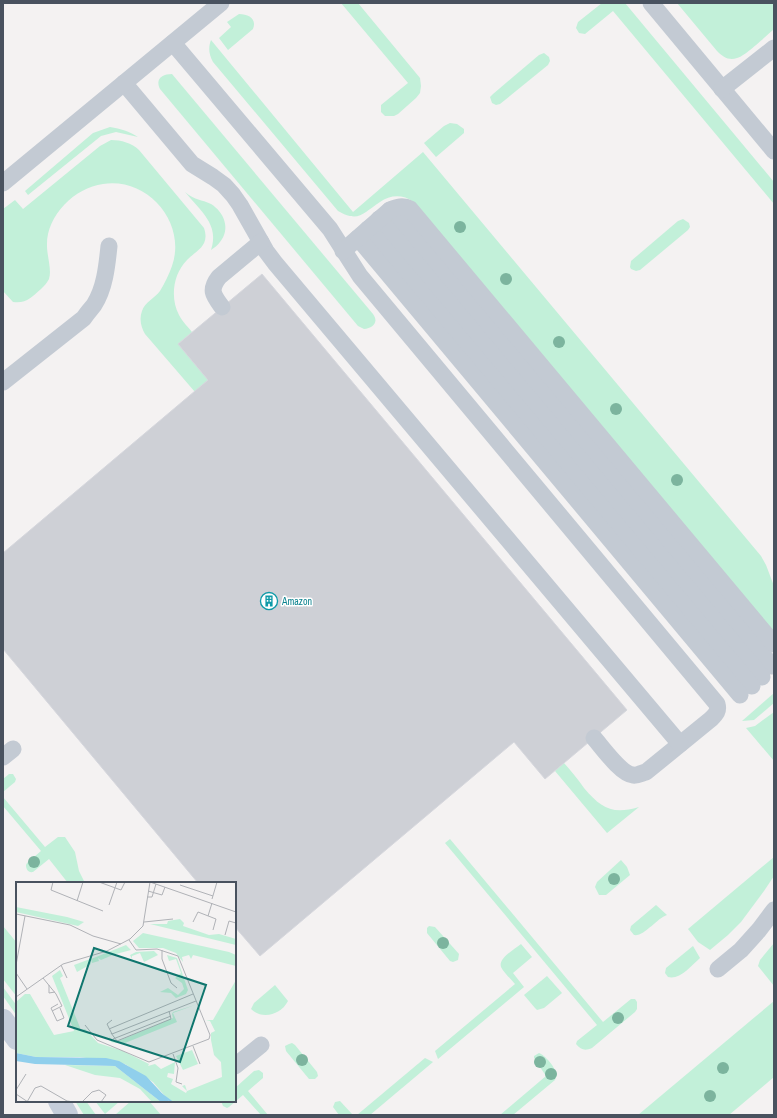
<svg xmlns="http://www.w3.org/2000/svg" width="777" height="1118" viewBox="0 0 777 1118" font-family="'Archivo Narrow',sans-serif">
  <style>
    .green { fill: #c2f0d9 }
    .building { fill: #ced0d6; stroke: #d6d7dd }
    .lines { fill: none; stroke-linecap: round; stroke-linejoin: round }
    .lane { stroke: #c3cad3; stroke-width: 17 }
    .secondary { stroke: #c5cdda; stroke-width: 22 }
    .tree { fill: #7cb49e }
    .labels { text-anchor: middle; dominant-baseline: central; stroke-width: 3; stroke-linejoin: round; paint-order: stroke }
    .culture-label { font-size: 10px; fill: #0d838f; stroke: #fff; text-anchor: start }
    .inset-river { fill: none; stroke: #90cfec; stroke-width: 2 }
    .inset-road { fill: none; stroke: #b0b2b7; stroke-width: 1 }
    .view { fill: #0f766e; fill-opacity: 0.15; stroke: #0f766e; stroke-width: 2 }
    .inset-edge { fill: none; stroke: #49525f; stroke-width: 2 }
  </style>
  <rect width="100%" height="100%" fill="#f4f2f2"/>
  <g class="green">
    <polygon points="341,3 358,3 420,78 421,86 420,93 416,98 398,114 394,116 385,116 381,112 381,105 408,83"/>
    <polygon points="602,3 625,3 774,182 774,204 613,11 585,34 579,33 576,28 578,22"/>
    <path d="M677 3H774V29C767 35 744 57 737 58 729 61 723 57 717 51Z"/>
    <path d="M239 14C249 14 257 19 253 29L228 50 219 38 231 27 227 22Z"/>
    <path d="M211 40 353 212 423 152 761 556 766 565 774 586V634L413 202C403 194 390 195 380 202 363 213 359 223 338 211L213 62C209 55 208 48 211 40Z"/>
    <polygon points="544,53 549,57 550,61 548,65 500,104 496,105 492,103 490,97 493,94 539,55"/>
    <path d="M172 74 373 314C379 322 373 328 364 329L358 326 160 89C155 79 162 74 172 74Z"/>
    <polygon points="450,123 457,124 464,129 464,133 436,157 424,143 444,126"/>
    <path d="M110 127C121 129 129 131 138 137L116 132 101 136 28 195 25 191 93 133Z"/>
    <path d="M111 140C121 140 132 143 139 150L204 228C210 246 197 250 187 260 173 274 170 298 179 315 182 321 188 327 192 332L178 344 208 380 195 392 145 334C141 327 139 319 142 311 145 302 155 298 160 291 165 283 169 274 172 266 187 223 148 177 103 184 74 188 46 216 47 246 47 256 52 270 49 279 47 283 44 286 41 289 32 297 26 304 13 302L3 291V209L15 200 23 209 100 146Z"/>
    <path d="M185 192C196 201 201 199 211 204 224 212 231 229 220 242 218 245 214 248 211 250 220 225 200 210 185 192Z"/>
    <polygon points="683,219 689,223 690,227 688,230 640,270 636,271 631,269 630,267 631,261 678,221"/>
    <polygon points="774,693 774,703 754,720 742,721"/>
    <polygon points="774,712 774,761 746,728 755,726"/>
    <path d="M564 763C571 771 578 779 584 788 601 808 612 815 639 807L607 833 555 771Z"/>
    <polygon points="9,774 13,774 16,779 15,782 3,792 3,779"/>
    <path d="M3 797 45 847 58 837H65L75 852 79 871 84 881 82 883H68L49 859 33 872C28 873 26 869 26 865L27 863 41 851 3 806Z"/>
    <path d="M450 839 603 1022 631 999H635L637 1002V1009L635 1012 592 1048C585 1051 581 1050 576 1044L577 1041 597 1025 445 843Z"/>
    <polygon points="774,857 774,876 764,891 741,922 728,935 710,950 698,942 688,929"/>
    <polygon points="621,860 627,867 630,875 606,895 599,895 595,887 597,882"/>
    <path d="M656 905 667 915C657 918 644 937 634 935L630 930 631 926Z"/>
    <polygon points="3,926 17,943 17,997 3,979"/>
    <polygon points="429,926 435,927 459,954 458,960 453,962 450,961 427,933 427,928"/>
    <polygon points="774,943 774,986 758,966 760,960"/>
    <path d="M521 944 532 957 513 973 524 987 438 1059 435 1051 515 984C511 979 504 973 501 967 498 958 515 949 521 944Z"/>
    <path d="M693 946 700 958C691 966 680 980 668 977L665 973 666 968Z"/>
    <polygon points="547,976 562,993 544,1008 537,1010 535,1008 524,995"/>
    <path d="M275 985 288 1001C281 1015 262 1020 251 1009L254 1003Z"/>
    <polygon points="3,987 17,1006 17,1016 3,996"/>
    <polygon points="774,1001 774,1077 729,1115 638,1115"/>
    <polygon points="292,1043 295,1045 317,1072 318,1076 315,1079 309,1079 286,1051 285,1046 289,1044"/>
    <path d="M539 1053C545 1055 555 1067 556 1073 557 1076 556 1077 555 1080L513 1115H500L546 1076 534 1058V1056Z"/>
    <polygon points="425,1058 433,1062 370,1115 357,1115"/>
    <polygon points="259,1070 263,1073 263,1078 248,1091 268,1115 261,1115 243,1095 229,1107 227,1108 223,1106 221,1101 235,1101 235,1088 254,1071"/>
    <polygon points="75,1101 86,1101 96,1115 84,1115"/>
    <polygon points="95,1101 120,1101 105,1114"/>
    <polygon points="131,1101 149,1101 161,1115 115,1115"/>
    <polygon points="340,1101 353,1115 339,1115 333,1107 335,1102"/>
  </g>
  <polygon class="building" points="262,274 627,710 545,779 514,742 260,956 235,927 235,883 198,883 3,649 3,553 208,380 178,344"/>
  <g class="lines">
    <g class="lane">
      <polyline points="651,3 774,151"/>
      <path d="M173 43 330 229 360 276 717 704C719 711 716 714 711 719L646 772C642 773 637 776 633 775 621 774 602 747 594 738"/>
      <polyline points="124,83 192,164 213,177 224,185 233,195 240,205 266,251 275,263 680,744"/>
      <polyline points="722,89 774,48"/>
      <polyline points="3,183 221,3"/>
      <polyline points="390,210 772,666"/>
      <polyline points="379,219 762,677"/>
      <polyline points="368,229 752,686"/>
      <polyline points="358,238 740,695"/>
      <path d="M343 251 390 210C397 207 403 205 410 209L774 644"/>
      <path d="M222 307C213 295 209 290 219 277L261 242"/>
      <path d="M3 382 84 318C87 313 91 309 94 305 105 288 107 265 109 246"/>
      <polyline points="3,757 13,749"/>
      <polyline points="718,969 741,950 759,930 774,910"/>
      <polyline points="235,1066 261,1045"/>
    </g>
    <g class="secondary">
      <polyline points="3,1020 17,1039"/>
      <polyline points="59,1101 67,1115"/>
    </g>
  </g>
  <g class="tree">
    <circle cx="460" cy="227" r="6"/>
    <circle cx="506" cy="279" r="6"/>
    <circle cx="559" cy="342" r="6"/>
    <circle cx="616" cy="409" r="6"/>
    <circle cx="677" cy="480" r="6"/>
    <circle cx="34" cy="862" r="6"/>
    <circle cx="614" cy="879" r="6"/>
    <circle cx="443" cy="943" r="6"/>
    <circle cx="618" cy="1018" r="6"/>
    <circle cx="302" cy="1060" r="6"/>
    <circle cx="540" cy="1062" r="6"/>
    <circle cx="723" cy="1068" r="6"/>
    <circle cx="551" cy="1074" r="6"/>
    <circle cx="710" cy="1096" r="6"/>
  </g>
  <defs>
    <g id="building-ring" transform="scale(0.9)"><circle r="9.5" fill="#fff" stroke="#0f9aa8" stroke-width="1.5"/><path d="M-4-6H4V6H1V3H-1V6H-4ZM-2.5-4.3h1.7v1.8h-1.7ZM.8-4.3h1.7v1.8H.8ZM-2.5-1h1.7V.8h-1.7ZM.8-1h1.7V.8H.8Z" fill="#0f9aa8"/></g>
  </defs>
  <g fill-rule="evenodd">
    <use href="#building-ring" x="269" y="601"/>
  </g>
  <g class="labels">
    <g class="culture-label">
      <text x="282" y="601">Amazon</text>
    </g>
  </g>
  <g transform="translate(16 882)">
    <rect width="220" height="220" fill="#f4f2f2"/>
    <path d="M0 25 51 35 68 40 62 44 0 30ZM164 37 168 41 167 44 193 53 203 52 220 57V63L134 42H151L152 39ZM127 51 213 70 220 73V84L177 73 175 77 173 73 166 75 167 80 160 71 147 66H123L117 59ZM110 63 115 68 100 72V74L99 72 85 78 82 76 83 79 76 81 75 77ZM138 69 142 73 128 80 124 71 116 74V77L114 73 120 70ZM151 73 161 76 172 108 170 112 160 116 155 111 144 110 152 106 162 113 168 107 166 101 159 96 165 91 160 77 153 79ZM74 77 75 82 61 90 58 83ZM44 88 47 94 44 96 65 148 69 147 82 161 107 169 133 182 132 184 139 182 145 187 159 180 158 192 152 191 151 195 157 197 155 202 170 211 171 209 166 204 169 203 171 209 206 195 205 180 198 173 195 158V151L199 149 194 139 190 138H197L220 98V220H154L137 200 109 182 64 175H20L0 171V120L9 112H14L38 153 58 149 36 94ZM179 123 157 131 161 140 109 161H100L95 160 93 154 96 159 100 160 157 136 156 132 157 130ZM176 168 182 182 167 188 160 174ZM49 183 99 184 145 220H136L124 207 104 196 79 193Z" fill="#c2f0d9"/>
    <path d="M0 171 20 175 90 176 103 179 130 194 154 220H145L99 184 19 182 0 179Z" fill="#90cfec"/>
    <path class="inset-river" d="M141 209 156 220"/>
    <path class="inset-road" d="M37 0 35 8 87 29M83 0 105 8 109 0M134 0 220 30M164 3 197 14M132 9 146 13 149 5M131 15H136L140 2M196 17 201 0M61 19 67 0M93 23 101 0M0 32 54 43 77 54 105 62M192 34 196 21M128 40 157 37M177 40 182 30 200 37 197 48M209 53 213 39 220 41M146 68V77L155 101 161 106M0 83 9 34M45 83 51 96M0 91 11 107M27 96 40 112 46 124 36 129M33 103V111L39 110M0 115 47 82 91 69 114 57 127 44 134 0M42 122 35 126 41 139 48 136 44 126M96 138 91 142 96 152 180 119M69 143 81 158 133 180 193 157 194 153 162 74 141 67 120 68 113 58M93 147 177 112M95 151 101 159 155 137 153 129M97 157 155 134M177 164 184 182M157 172 162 186 160 200 166 202M0 208 10 192M0 212 12 220M11 220 19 206 25 204 51 219 58 220M66 220 76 210 83 208 90 213 85 220"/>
    <path class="view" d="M78 66 190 103 164 180 52 144Z"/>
    <rect width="220" height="220" class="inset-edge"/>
  </g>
  <rect width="777" height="1118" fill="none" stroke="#49525f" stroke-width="8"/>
</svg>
